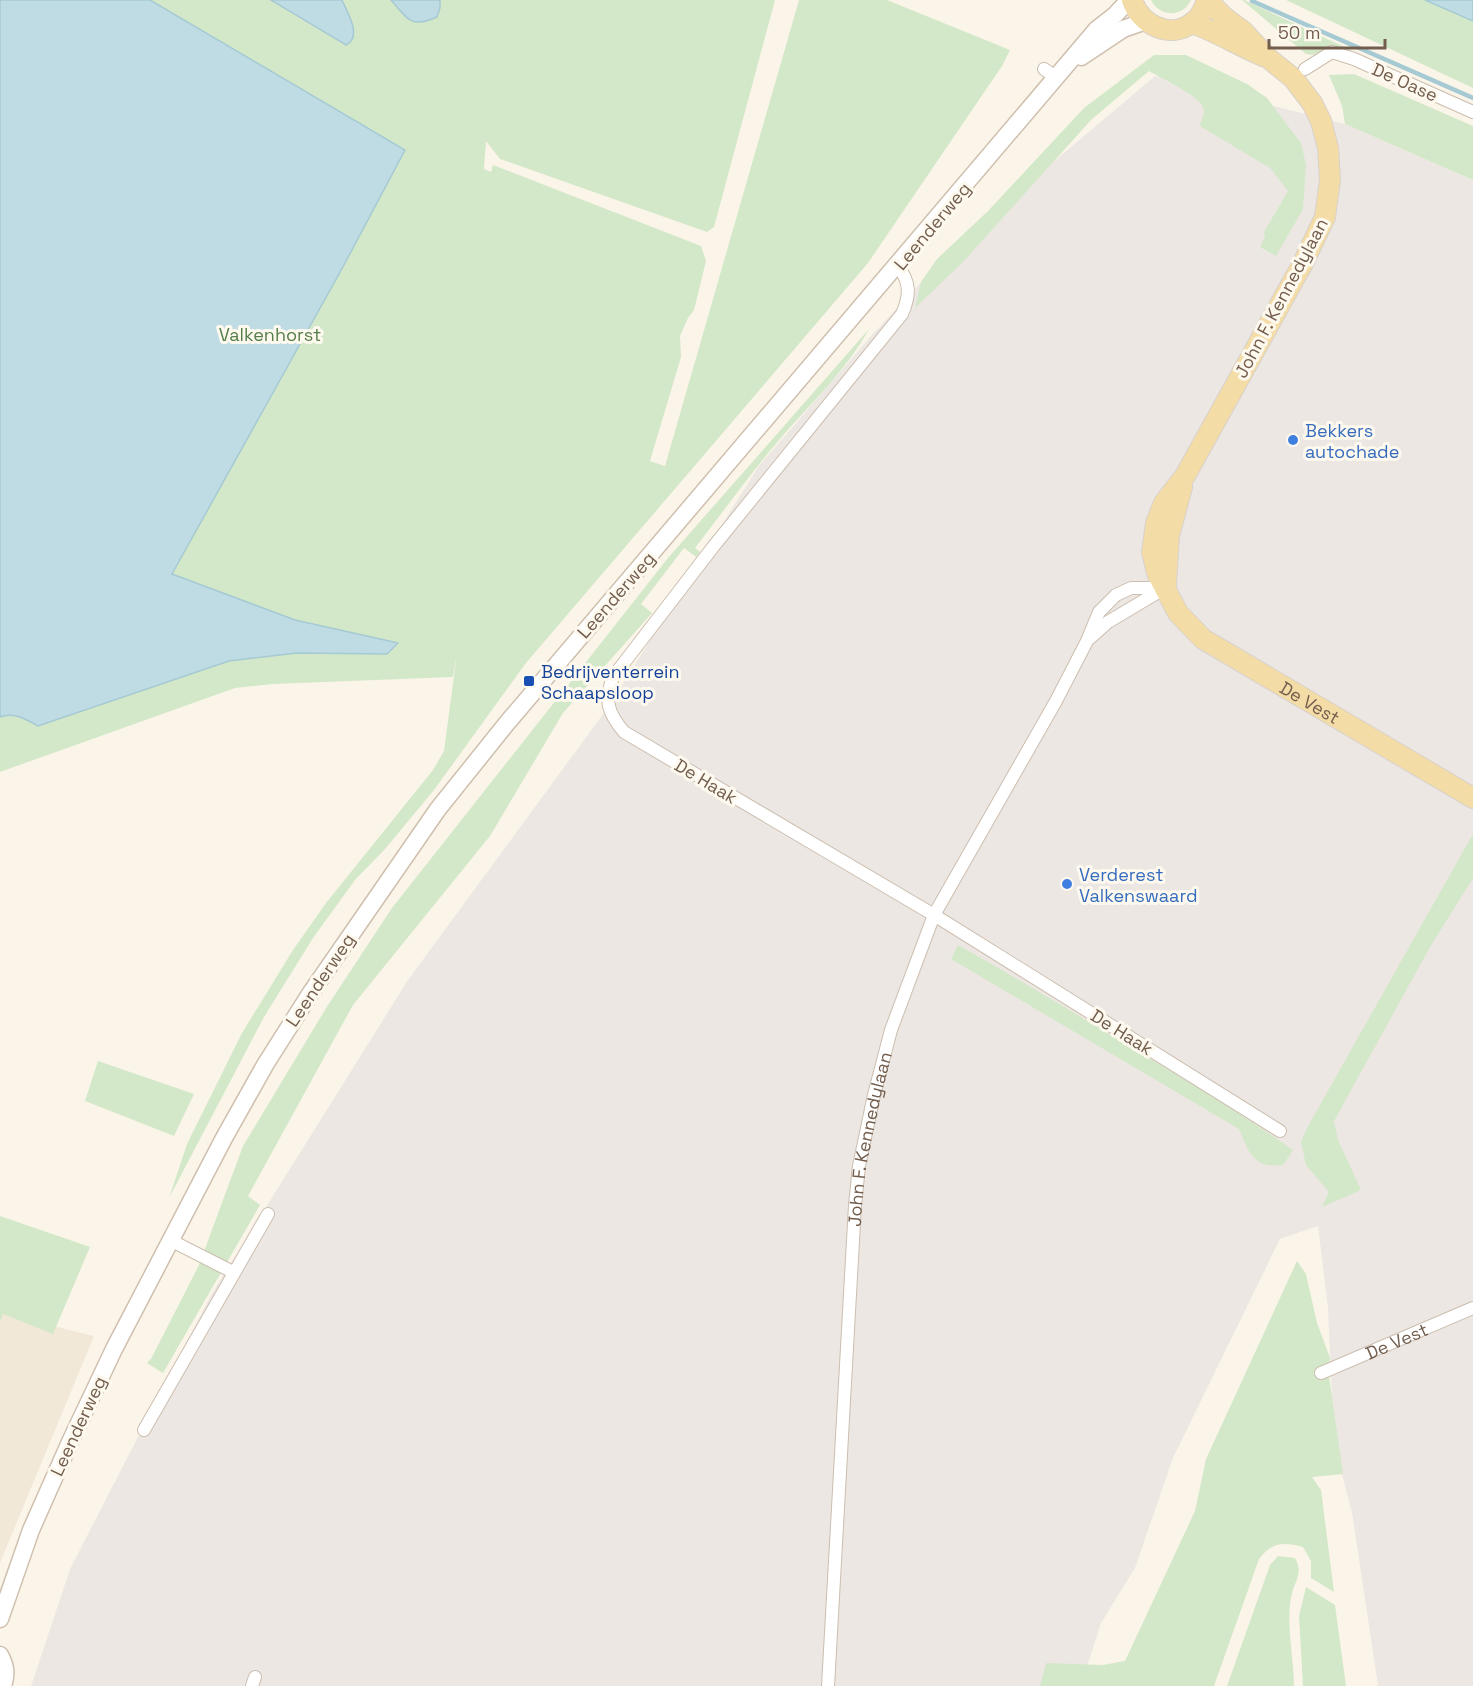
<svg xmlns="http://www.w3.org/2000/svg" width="1473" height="1686" viewBox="0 0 1473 1686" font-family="'Space Grotesk',sans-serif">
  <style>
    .residential { fill: #f2e8d8 }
    .industrial { fill: #ece7e2 }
    .green { fill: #d3e8c8 }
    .water { fill: #bfdbe3; stroke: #a6cad4; stroke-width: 1.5 }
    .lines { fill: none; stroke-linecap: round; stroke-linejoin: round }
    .stream { stroke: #a6cad4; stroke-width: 4.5 }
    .street-casing { stroke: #ccbeb0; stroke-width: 14 }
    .secondary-casing { stroke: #cfbfad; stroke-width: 19 }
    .primary-casing { stroke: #d8d2cd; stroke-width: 22 }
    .street { stroke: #fff; stroke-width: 12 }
    .secondary { stroke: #fff; stroke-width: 16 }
    .primary { stroke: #f4dca7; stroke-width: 20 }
    .shop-dot { fill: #3f7fe0; stroke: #fef9ef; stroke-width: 2 }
    .transit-dot { fill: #1a4fb4; stroke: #fef9ef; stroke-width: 2 }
    .labels { text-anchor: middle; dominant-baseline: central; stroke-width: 6; stroke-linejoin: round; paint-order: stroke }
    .street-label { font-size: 18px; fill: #735e4e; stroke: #fef9ef }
    .park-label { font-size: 18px; fill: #557d4a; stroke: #fef9ef }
    .shop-label { font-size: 18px; fill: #366cbe; stroke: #fef9ef; text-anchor: start }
    .transit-label { font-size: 18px; fill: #164399; stroke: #fef9ef; text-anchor: start }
  </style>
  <rect width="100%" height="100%" fill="#fbf5e9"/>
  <polygon class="residential" points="0,1313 94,1336 0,1563"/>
  <polygon class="industrial" points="1155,76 1345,124 1473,180 1473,1686 1378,1686 1352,1513 1334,1444 1328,1308 1318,1226 1280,1239 1173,1458 1135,1568 1101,1623 1081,1686 31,1686 70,1569 211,1295 408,980 609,706 758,467 871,336 961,240"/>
  <g class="green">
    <polygon points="0,0 775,0 714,227 707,232 500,159 486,141 484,169 491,172 493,165 701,246 706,261 694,310 688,318 680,336 681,357 650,461 665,466 799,0 887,0 1010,50 1002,66 868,263 526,663 434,790 385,849 355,880 313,938 264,1017 169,1198 187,1144 242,1033 293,950 326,903 433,770 444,751 457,653 453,677 273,684 235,688 0,772"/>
    <path d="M1151 0H1191C1183 18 1159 17 1151 0Z"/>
    <polygon points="1242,0 1244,0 1351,50 1330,50 1312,55 1306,54"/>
    <polygon points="1286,0 1425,0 1473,21 1473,88"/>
    <path d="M1154 55H1186L1247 84 1267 98 1301 143 1306 165 1303 209 1276 256 1260 247 1265 236 1264 232 1288 191 1270 168 1200 126C1201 120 1206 113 1203 107 1198 95 1161 78 1149 71L1091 120 963 262 915 308 921 282 937 259 988 211 1084 108Z"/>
    <polygon points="1354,74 1473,126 1473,180 1345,124 1342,106 1329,75"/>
    <path d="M869 329C846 371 810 404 780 439 750 474 723 512 695 548L700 552 696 557 684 548 641 604 652 613 563 713 490 836 353 1005 248 1196 260 1205 163 1373 147 1363 151 1359 199 1265 243 1146 328 1005 392 908 668 558Z"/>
    <polygon points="1473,834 1473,878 1430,947 1334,1121 1338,1140 1361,1190 1322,1207 1329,1192 1306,1165 1301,1142 1307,1128"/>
    <path d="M958 945C1012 975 1066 1008 1119 1040 1178 1075 1237 1111 1293 1150L1283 1165C1254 1169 1249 1153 1239 1129L951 959Z"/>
    <polygon points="98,1061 194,1094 174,1136 85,1101"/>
    <polygon points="0,1216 90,1247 53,1334 3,1314 0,1322"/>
    <path d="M1297 1261 1306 1274 1317 1323 1330 1358 1329 1376 1343 1474 1312 1477 1321 1490 1334 1592 1311 1578V1561L1303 1547C1283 1542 1272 1542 1259 1559L1214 1686H1040L1046 1663 1103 1665 1125 1661 1195 1511 1206 1459Z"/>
    <path d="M1278 1556 1295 1558C1303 1572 1296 1579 1292 1593 1285 1622 1294 1656 1294 1686H1227L1270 1565Z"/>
    <polygon points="1306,1587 1335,1605 1346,1686 1303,1686 1299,1616"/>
  </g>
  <g class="water">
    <path d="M0 0H150L405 150 344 265 172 574 295 620 398 643 387 654 297 653 229 661 38 726C25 719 14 712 0 717Z"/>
    <path d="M271 0H342C347 12 363 37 346 45Z"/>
    <path d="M391 0H440V8L437 17C410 29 408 19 391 0Z"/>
    <polygon points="1425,0 1473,0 1473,21"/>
  </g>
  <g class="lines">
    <polyline class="stream" points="1252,1 1473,98"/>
    <g class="street-casing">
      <g id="street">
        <polyline points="1044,69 1057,78"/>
        <polyline points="1305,69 1332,52 1354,59 1473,112"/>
        <path d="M897 266C911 281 910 296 902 314L713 547 613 677C604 702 608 713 624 732L934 915 1280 1131"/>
        <polyline points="1090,638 1108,622 1165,588"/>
        <polyline points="170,1240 233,1272"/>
        <path id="s1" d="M1321 1373 1473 1308"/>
        <polyline points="144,1430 268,1214"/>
        <polyline points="252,1686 255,1677"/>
        <path id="s2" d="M828 1686 855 1205 859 1166 874 1095 891 1030 934 915 1056 701 1087 641 1099 612 1116 595 1131 588H1166"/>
      </g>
    </g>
    <g class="secondary-casing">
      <g id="secondary">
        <polyline points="1081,57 1123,29 1146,21"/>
        <polyline points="0,1619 31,1530 70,1442 114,1349 224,1138 265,1065 310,994 438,809 507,723 1097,29 1115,15 1129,0"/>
        <path d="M0 1655C6 1666 7 1674 3 1686"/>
      </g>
    </g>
    <g class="primary-casing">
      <g id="primary">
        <path d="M1132 0C1140 24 1169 40 1192 23 1200 18 1204 9 1207 0"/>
        <path id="s3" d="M1207 0 1224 17 1243 31 1268 58 1293 78 1312 103 1321 121 1328 148 1330 180 1325 217 1303 263 1185 476 1164 503 1156 523 1152 552 1157 573 1178 613 1203 639 1473 798"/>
        <path d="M1192 23C1217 32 1239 46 1263 56"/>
        <polyline points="1166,584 1169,536 1182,487"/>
      </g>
    </g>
    <use href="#street" class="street"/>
    <use href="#secondary" class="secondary"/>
    <use href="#primary" class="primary"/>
  </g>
  <g class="shop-dot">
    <circle cx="1293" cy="440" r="6"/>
    <circle cx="1067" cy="884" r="6"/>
  </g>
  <rect class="transit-dot" x="523" y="675" width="12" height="12" rx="3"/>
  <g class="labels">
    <g class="street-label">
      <text transform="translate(1405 82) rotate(24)">De Oase</text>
      <text transform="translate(932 226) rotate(-50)">Leenderweg</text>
      <text transform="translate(1281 298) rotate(-62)">John F. Kennedylaan</text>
      <text transform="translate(616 595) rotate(-49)">Leenderweg</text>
      <text stroke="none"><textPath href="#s3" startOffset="872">De Vest</textPath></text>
      <text transform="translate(706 781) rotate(31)">De Haak</text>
      <text transform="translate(320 980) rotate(-56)">Leenderweg</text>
      <text transform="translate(1122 1032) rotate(32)">De Haak</text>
      <text stroke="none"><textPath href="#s2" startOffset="549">John F. Kennedylaan</textPath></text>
      <text stroke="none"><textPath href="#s1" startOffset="82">De Vest</textPath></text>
      <text transform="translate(78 1426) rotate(-65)">Leenderweg</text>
    </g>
    <g class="park-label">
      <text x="270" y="334">Valkenhorst</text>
    </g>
    <g class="shop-label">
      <text x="1305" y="430">Bekkers<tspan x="1305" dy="21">autochade</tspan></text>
      <text x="1079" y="874">Verderest<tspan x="1079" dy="21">Valkenswaard</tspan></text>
    </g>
    <g class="transit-label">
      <text x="541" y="671">Bedrijventerrein<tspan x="541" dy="21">Schaapsloop</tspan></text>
    </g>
  </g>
  <path d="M1269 39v9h116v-9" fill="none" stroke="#735e4e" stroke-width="3"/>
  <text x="1278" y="39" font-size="18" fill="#735e4e" stroke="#fef9ef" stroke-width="4.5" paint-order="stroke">50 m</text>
</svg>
